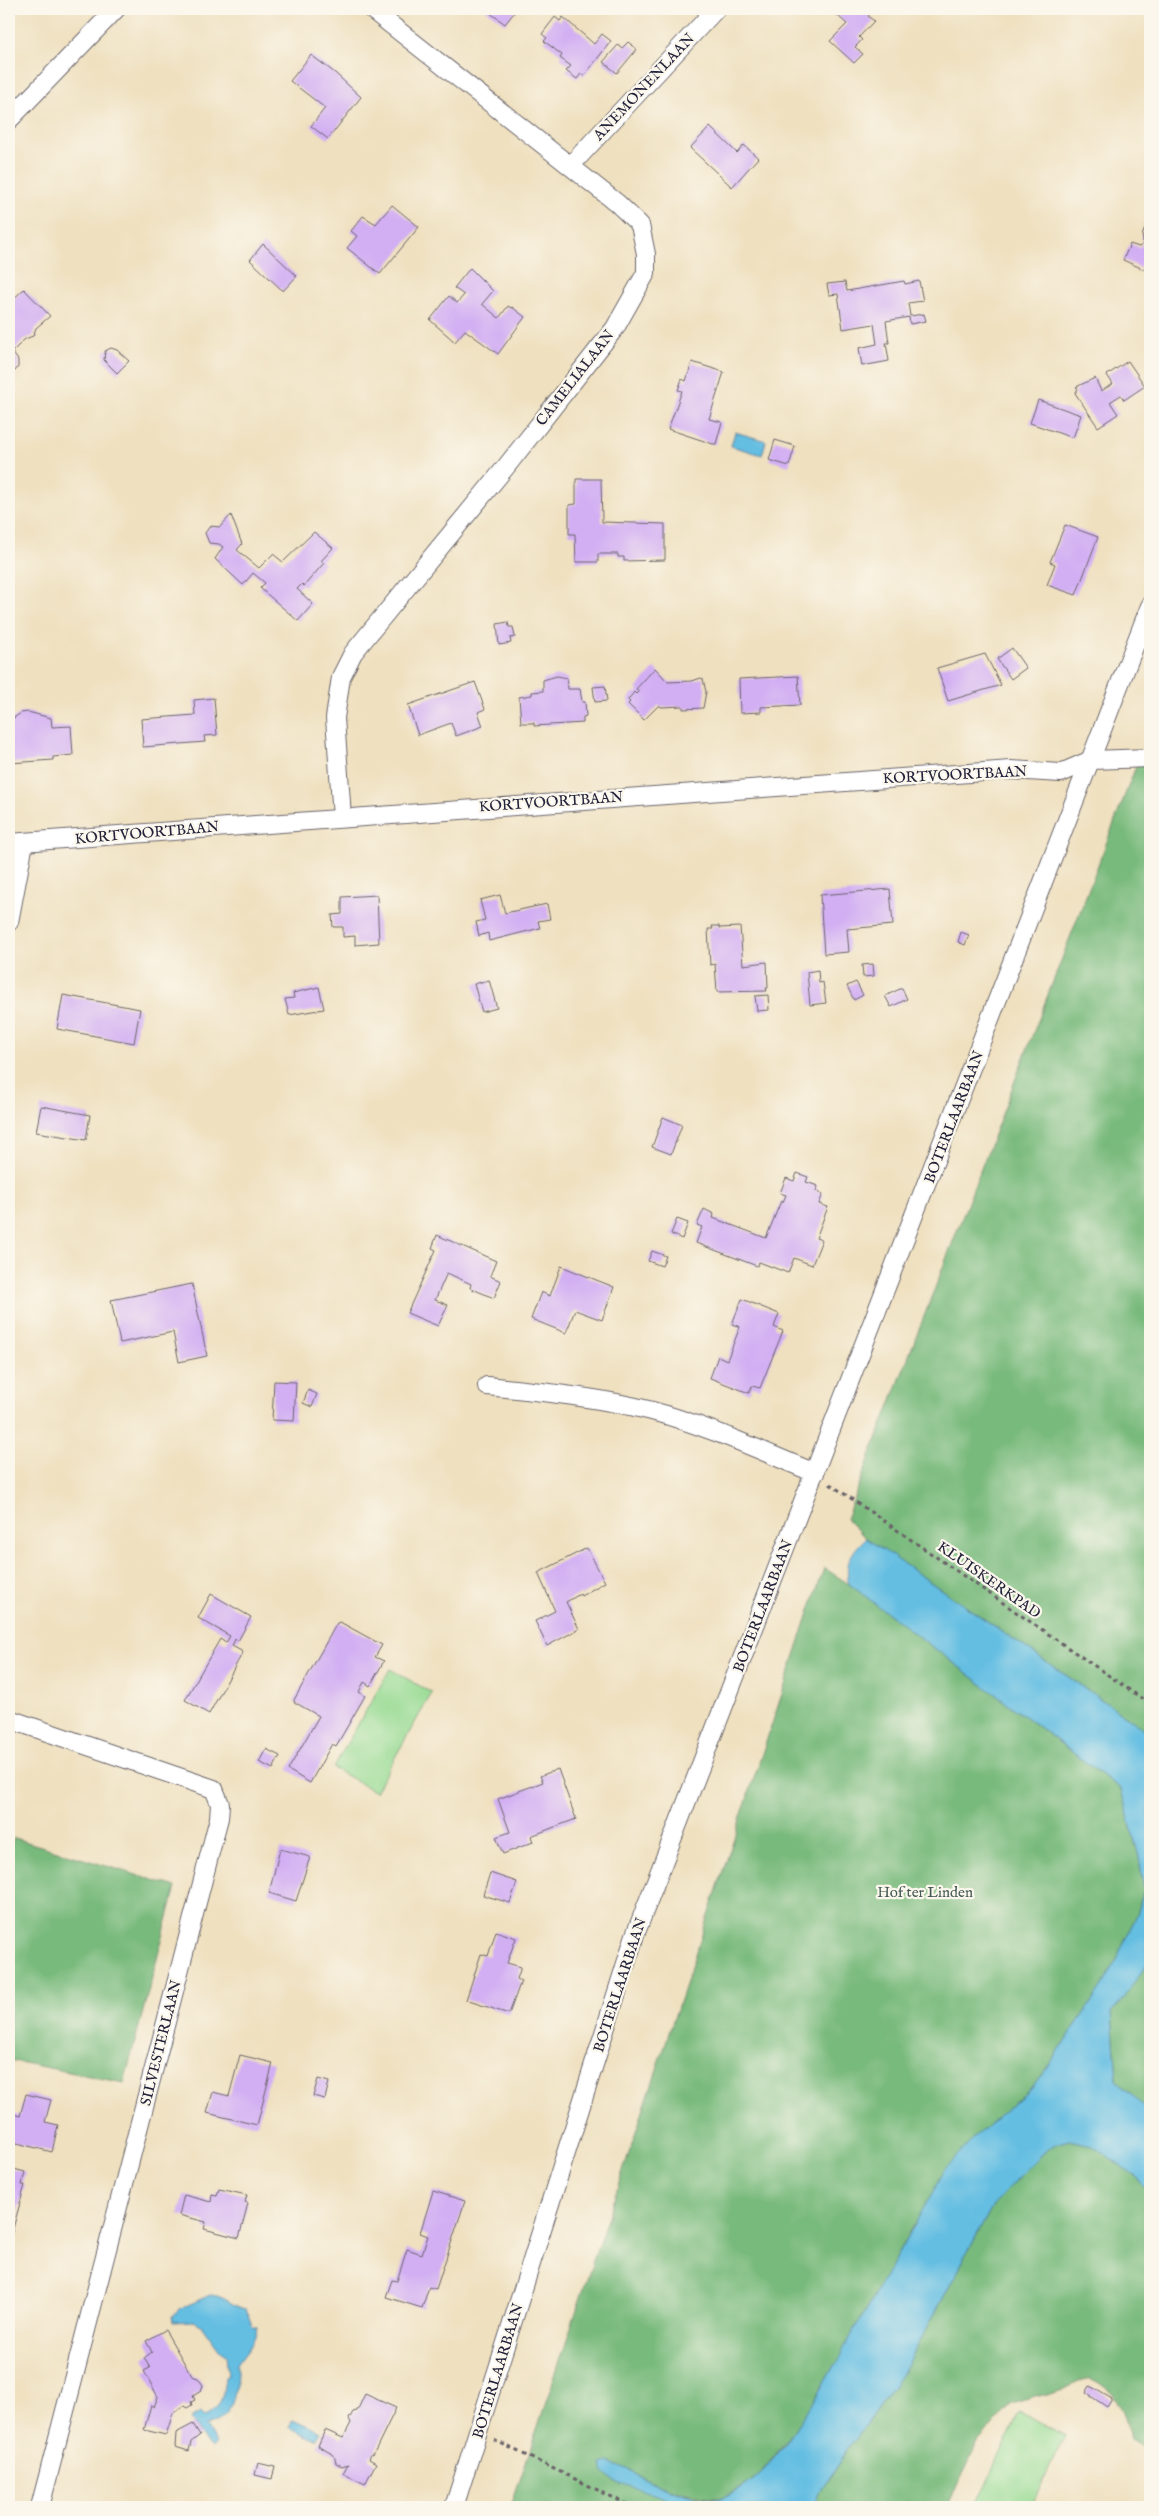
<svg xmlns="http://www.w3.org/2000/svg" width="1159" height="2516" viewBox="0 0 1159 2516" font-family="'IM FELL English',serif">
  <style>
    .green { fill: #96da92; stroke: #5c7e66 }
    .forest { fill: #78ba7c; stroke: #4d6e5c }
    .water { fill: #64bee2; stroke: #43708e }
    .building { fill: #d2aef3 }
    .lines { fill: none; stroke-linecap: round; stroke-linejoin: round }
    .minor-casing { stroke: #6a6469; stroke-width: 20 }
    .path { stroke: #6a6469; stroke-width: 3; stroke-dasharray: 4 4; stroke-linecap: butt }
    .minor { stroke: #fff; stroke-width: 18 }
    .labels { text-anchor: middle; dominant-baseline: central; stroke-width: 4.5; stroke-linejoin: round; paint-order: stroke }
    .street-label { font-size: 15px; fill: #22223b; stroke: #fbf7ec }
    .park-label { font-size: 15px; fill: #455955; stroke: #fbf7ec }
  </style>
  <rect width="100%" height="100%" fill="#fbf7ec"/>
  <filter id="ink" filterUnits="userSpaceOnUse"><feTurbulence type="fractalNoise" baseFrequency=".02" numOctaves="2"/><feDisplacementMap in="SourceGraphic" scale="10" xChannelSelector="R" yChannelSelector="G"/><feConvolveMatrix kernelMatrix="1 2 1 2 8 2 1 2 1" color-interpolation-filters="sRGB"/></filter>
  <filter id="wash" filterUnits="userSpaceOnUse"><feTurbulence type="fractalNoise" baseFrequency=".0096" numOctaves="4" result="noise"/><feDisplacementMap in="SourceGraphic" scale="20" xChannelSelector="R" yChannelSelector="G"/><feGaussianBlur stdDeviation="1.12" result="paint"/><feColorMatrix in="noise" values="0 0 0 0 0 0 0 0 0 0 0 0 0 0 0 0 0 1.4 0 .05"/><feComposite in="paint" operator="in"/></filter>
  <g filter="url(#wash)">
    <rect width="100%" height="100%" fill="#efe0bf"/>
    <g class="green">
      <polygon points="390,1669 432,1693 375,1792 333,1768"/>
      <polygon points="1019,2413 1065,2435 1031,2507 975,2507"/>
    </g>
    <g class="forest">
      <polygon points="1150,730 1150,1733 866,1538 846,1519"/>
      <polygon points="824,1568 849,1584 1121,1789 1139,1857 1144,1889 1138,1912 1107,1979 1054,2058 1033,2087 1012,2104 913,2225 882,2284 801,2422 761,2473 747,2485 724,2497 710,2497 689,2494 662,2486 609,2463 680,2505 692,2507 511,2507"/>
      <polygon points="14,1838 176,1887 124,2083 9,2060 9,1851"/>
      <polygon points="1150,1960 1150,2112 1117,2080 1112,2014"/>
      <path d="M1069 2140 1092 2145 1136 2176 1150 2195V2452L1130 2440C1125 2411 1119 2392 1090 2378L1070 2387 1012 2404 979 2441 947 2507H814L820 2492 848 2449 904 2371 993 2205 1038 2157 1055 2144Z"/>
    </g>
    <g class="water">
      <polygon points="735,432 766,441 762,455 731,446"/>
      <path d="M866 1538 1150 1733V1960L1112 2014 1117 2080 1150 2112V2195L1136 2176 1092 2145 1069 2140 1055 2144 1038 2157 993 2205 904 2371 848 2449 820 2492 814 2507H692L615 2481 604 2473 602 2465 609 2463C640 2474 689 2505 724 2497 737 2493 752 2482 762 2472 795 2436 819 2392 843 2350 878 2290 912 2229 946 2168L976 2135 1033 2087 1054 2058 1107 1979 1138 1912 1144 1889 1139 1857 1121 1789 849 1584C844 1564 851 1552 866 1538Z"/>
      <path d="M210 2295C227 2296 230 2306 246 2309L252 2326 257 2327C255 2344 245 2351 237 2364 237 2381 236 2408 221 2419 217 2422 211 2424 206 2426L216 2444 212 2449 208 2446 191 2419 200 2413 204 2417C221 2409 223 2395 225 2377L228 2375 226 2355 220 2351 202 2326 193 2321 173 2322 172 2316 186 2306Z"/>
      <polygon points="293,2419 321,2432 316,2440 289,2427"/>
    </g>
    <g id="blocks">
      <g class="building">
        <polygon points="485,9 517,9 505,24"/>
        <polygon points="830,9 875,9 868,16 874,21 859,37 862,40 855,47 863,54 854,63 830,41 847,24"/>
        <polygon points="555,17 560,21 563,17 594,44 602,34 611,41 584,76 581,74 577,79 566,71 571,66 560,58 562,55 544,41 547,38 542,34"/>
        <polygon points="628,42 637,49 617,73 603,62 618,45 622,48"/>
        <polygon points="311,55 335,73 361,97 328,139 311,126 325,108 290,81"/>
        <polygon points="710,127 737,153 744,145 758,158 732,187 690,148"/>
        <polygon points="392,205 419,227 380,274 347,248 357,236 351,231 363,216 376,224"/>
        <polygon points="1150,215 1150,272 1123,260 1130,244 1139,247 1142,245 1143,240 1142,236"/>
        <polygon points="263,244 297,276 283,291 250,260"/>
        <polygon points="470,268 493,291 482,304 499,318 508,306 511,308 512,307 525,317 498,354 465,330 455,342 430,320 449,296 457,303 464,295 454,288"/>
        <polygon points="904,281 905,284 919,281 923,301 908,303 910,316 924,314 926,321 910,324 909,317 886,321 889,343 886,343 889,361 862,366 859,348 877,344 874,324 843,329 838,294 829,295 827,284 845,282 847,291"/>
        <polygon points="24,289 50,316 36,328 33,336 25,339 12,352 18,360 18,367 15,371 9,373 9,303"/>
        <polygon points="111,348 117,350 129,361 117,373 104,360 105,351"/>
        <polygon points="1128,361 1145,386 1124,400 1121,395 1110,402 1118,414 1098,427 1075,393 1078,389 1076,387 1095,378 1101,391 1113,384 1107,375"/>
        <polygon points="692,362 724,372 709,419 722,422 716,444 713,444 668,429 682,391 678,390 682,379 686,381"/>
        <polygon points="1038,400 1081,415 1073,438 1030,423"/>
        <polygon points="775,440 795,446 789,466 769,460"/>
        <polygon points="576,479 601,479 602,522 665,524 665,560 624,561 624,557 618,557 618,554 598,554 598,562 576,562 575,534 569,534 569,505 576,504"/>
        <polygon points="231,515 242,544 237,550 259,568 273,554 283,562 314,532 333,548 321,561 324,563 304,586 302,584 297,589 313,604 298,621 260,588 265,583 253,573 243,585 215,559 223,547 219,544 209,543 205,533 210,526 220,527"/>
        <polygon points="1065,525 1098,537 1076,595 1047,585 1055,564 1050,562"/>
        <polygon points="508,622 509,627 513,627 515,637 510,638 511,643 499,645 497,624"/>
        <polygon points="1012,648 1026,668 1011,679 997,659"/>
        <polygon points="985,654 1001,685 948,701 937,668"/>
        <polygon points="655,668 668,682 692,681 701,678 703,679 706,692 703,708 683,709 683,706 661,707 659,705 644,720 628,704 630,702 628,700 634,692 636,694 639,691 636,689"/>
        <polygon points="557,676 567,678 568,689 580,689 582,702 585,702 586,716 583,717 583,723 534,726 534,723 521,723 519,697 532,695 532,692 543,691 543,680"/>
        <polygon points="798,676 800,705 761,707 761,712 740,713 739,679"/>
        <polygon points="475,682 485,709 478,712 483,726 456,736 451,723 418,735 408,705"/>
        <polygon points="605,686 607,701 595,702 593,687"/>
        <polygon points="214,698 217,735 204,736 205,742 143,747 141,719 195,715 194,700"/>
        <polygon points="28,712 51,718 52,727 71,726 73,755 53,757 53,760 10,763 9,721 21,713"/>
        <polygon points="890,889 893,925 847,929 849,952 824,954 820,895"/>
        <polygon points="377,895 379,943 355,945 355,936 343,937 343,927 333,927 332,915 342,914 342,897"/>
        <polygon points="500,895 505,913 547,904 550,919 538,921 540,928 489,941 488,933 479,936 476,922 485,920 480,900"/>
        <polygon points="712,926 719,926 719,928 740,927 743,965 767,962 768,988 766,988 767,991 717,992 715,964 710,965 708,929 713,929"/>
        <polygon points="961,932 969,935 965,945 958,942"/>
        <polygon points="873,964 874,976 863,977 862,965"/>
        <polygon points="818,970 819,983 823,982 826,1003 810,1005 807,972"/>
        <polygon points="489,980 497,1008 482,1012 474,984"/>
        <polygon points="856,982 863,995 854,1000 847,986"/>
        <polygon points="319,987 324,1009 289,1015 285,999 294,998 293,993"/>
        <polygon points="902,988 907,999 891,1007 885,996"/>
        <polygon points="63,995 140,1009 134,1043 57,1029"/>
        <polygon points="768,995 769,1010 757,1011 755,996"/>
        <polygon points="41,1106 90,1115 86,1140 36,1132"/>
        <polygon points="663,1117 682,1125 671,1154 652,1147"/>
        <polygon points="797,1173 808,1177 806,1182 818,1186 816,1191 823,1194 819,1204 828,1207 816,1238 822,1240 812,1265 794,1258 788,1273 759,1262 757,1266 696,1243 702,1227 697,1225 704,1209 714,1214 713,1218 766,1238 781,1201 783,1202 786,1195 780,1193 786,1178 794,1181"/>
        <polygon points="677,1219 688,1223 682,1239 671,1234"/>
        <polygon points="437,1235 496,1261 490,1276 501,1281 494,1298 470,1288 471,1284 447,1273 435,1300 448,1305 438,1326 407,1313 436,1250 432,1248"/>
        <polygon points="652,1251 666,1256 662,1266 648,1261"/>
        <polygon points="561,1266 614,1287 602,1320 575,1310 566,1333 531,1319 541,1292 550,1296"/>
        <polygon points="192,1284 207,1356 179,1362 173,1332 120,1343 111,1300"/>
        <polygon points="742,1299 779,1314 774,1327 783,1331 760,1388 752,1386 749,1393 710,1378 718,1356 727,1360 740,1327 732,1324"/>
        <polygon points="274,1381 296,1382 294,1421 272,1420"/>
        <polygon points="308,1390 317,1394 312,1407 303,1403"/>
        <polygon points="587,1548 605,1582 581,1596 580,1594 566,1602 579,1629 547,1646 535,1621 555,1611 538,1573"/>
        <polygon points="211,1594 251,1617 238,1641 235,1639 232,1646 243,1652 209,1714 185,1700 220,1639 226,1643 230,1636 198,1618"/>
        <polygon points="340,1622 382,1645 375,1657 384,1661 370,1686 364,1682 359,1692 365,1696 336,1746 332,1744 310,1783 288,1770 319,1716 294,1702 294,1700 337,1623"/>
        <polygon points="266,1749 280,1756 273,1769 259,1762"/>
        <polygon points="558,1769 576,1819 531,1836 533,1842 503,1854 496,1837 510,1832 498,1799 543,1782 540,1776"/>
        <polygon points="280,1849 310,1857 296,1901 269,1893"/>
        <polygon points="490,1873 517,1882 510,1903 483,1895"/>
        <polygon points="496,1931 516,1938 507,1963 521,1967 517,1979 521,1981 509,2014 466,2000 481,1954 488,1956"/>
        <polygon points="240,2055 273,2063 257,2125 207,2113 213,2092 229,2096"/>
        <polygon points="318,2079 329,2082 325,2099 313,2096"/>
        <polygon points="26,2094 51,2100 45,2122 58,2125 52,2152 9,2141 10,2113 20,2116"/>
        <polygon points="10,2168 25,2172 22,2185 25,2185 9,2243"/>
        <polygon points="219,2189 247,2195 245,2202 248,2203 239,2238 204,2229 206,2222 179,2215 184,2195 211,2202 212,2194 217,2195"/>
        <polygon points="433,2191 465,2201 436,2289 429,2287 422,2308 386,2297 392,2280 397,2281 407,2249 422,2254 428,2236 420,2233"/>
        <polygon points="165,2330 192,2376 198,2378 203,2385 201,2391 193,2396 195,2400 191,2402 192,2405 187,2408 184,2406 173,2413 166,2435 144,2430 151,2405 154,2407 158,2397 144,2371 150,2368 144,2358 152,2352 146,2341"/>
        <polygon points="1090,2386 1112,2399 1107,2407 1086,2393"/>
        <polygon points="365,2394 396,2408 373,2455 371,2454 369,2459 376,2463 365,2484 343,2473 348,2464 342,2466 336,2463 334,2455 318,2446 325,2430 343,2438 351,2423 349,2419 353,2412 357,2411"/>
        <polygon points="193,2424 200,2435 191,2442 189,2451 175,2447 176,2433"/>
        <polygon points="258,2463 275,2467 272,2479 255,2475"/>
      </g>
    </g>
  </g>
  <g filter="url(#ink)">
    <use href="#blocks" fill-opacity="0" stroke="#6a6469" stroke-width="1"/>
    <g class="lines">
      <g class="minor-casing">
        <g id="minor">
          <polyline points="9,120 116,9"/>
          <polyline points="571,165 716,9"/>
          <polyline points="342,817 335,718 341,677 353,653 505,468 615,328 646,273 646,254 640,225 617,203 371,9"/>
          <polyline points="9,843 1011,770 1061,773 1091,760 1150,758"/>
          <polyline points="9,922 24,843"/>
          <path d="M487 1386C542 1392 598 1397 652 1411 708 1426 761 1451 815 1473"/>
          <polyline points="9,1719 214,1789 220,1804 219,1818 40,2507"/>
          <polyline points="454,2507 635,1935 1150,606"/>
        </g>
      </g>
      <g class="path">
        <polyline points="830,1484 1150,1704"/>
        <polyline points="494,2440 633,2507"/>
      </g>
      <use href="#minor" class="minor"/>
    </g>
  </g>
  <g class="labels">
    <g class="street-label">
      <text transform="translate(644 87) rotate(-47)">ANEMONENLAAN</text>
      <text transform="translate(575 378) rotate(-52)">CAMELIALAAN</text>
      <text transform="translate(955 775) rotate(-3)">KORTVOORTBAAN</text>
      <text transform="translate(551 802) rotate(-4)">KORTVOORTBAAN</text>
      <text transform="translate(147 833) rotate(-5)">KORTVOORTBAAN</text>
      <text transform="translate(954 1117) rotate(-69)">BOTERLAARBAAN</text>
      <text transform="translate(989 1580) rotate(35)">KLUISKERKPAD</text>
      <text transform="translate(763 1606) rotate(-69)">BOTERLAARBAAN</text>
      <text transform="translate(620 1985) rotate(-72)">BOTERLAARBAAN</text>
      <text transform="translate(161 2043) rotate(-76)">SILVESTERLAAN</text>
      <text transform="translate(498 2371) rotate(-73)">BOTERLAARBAAN</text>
    </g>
    <g class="park-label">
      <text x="925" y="1892">Hof ter Linden</text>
    </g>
  </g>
  <rect width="1159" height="2516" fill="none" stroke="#fbf7ec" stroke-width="30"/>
</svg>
